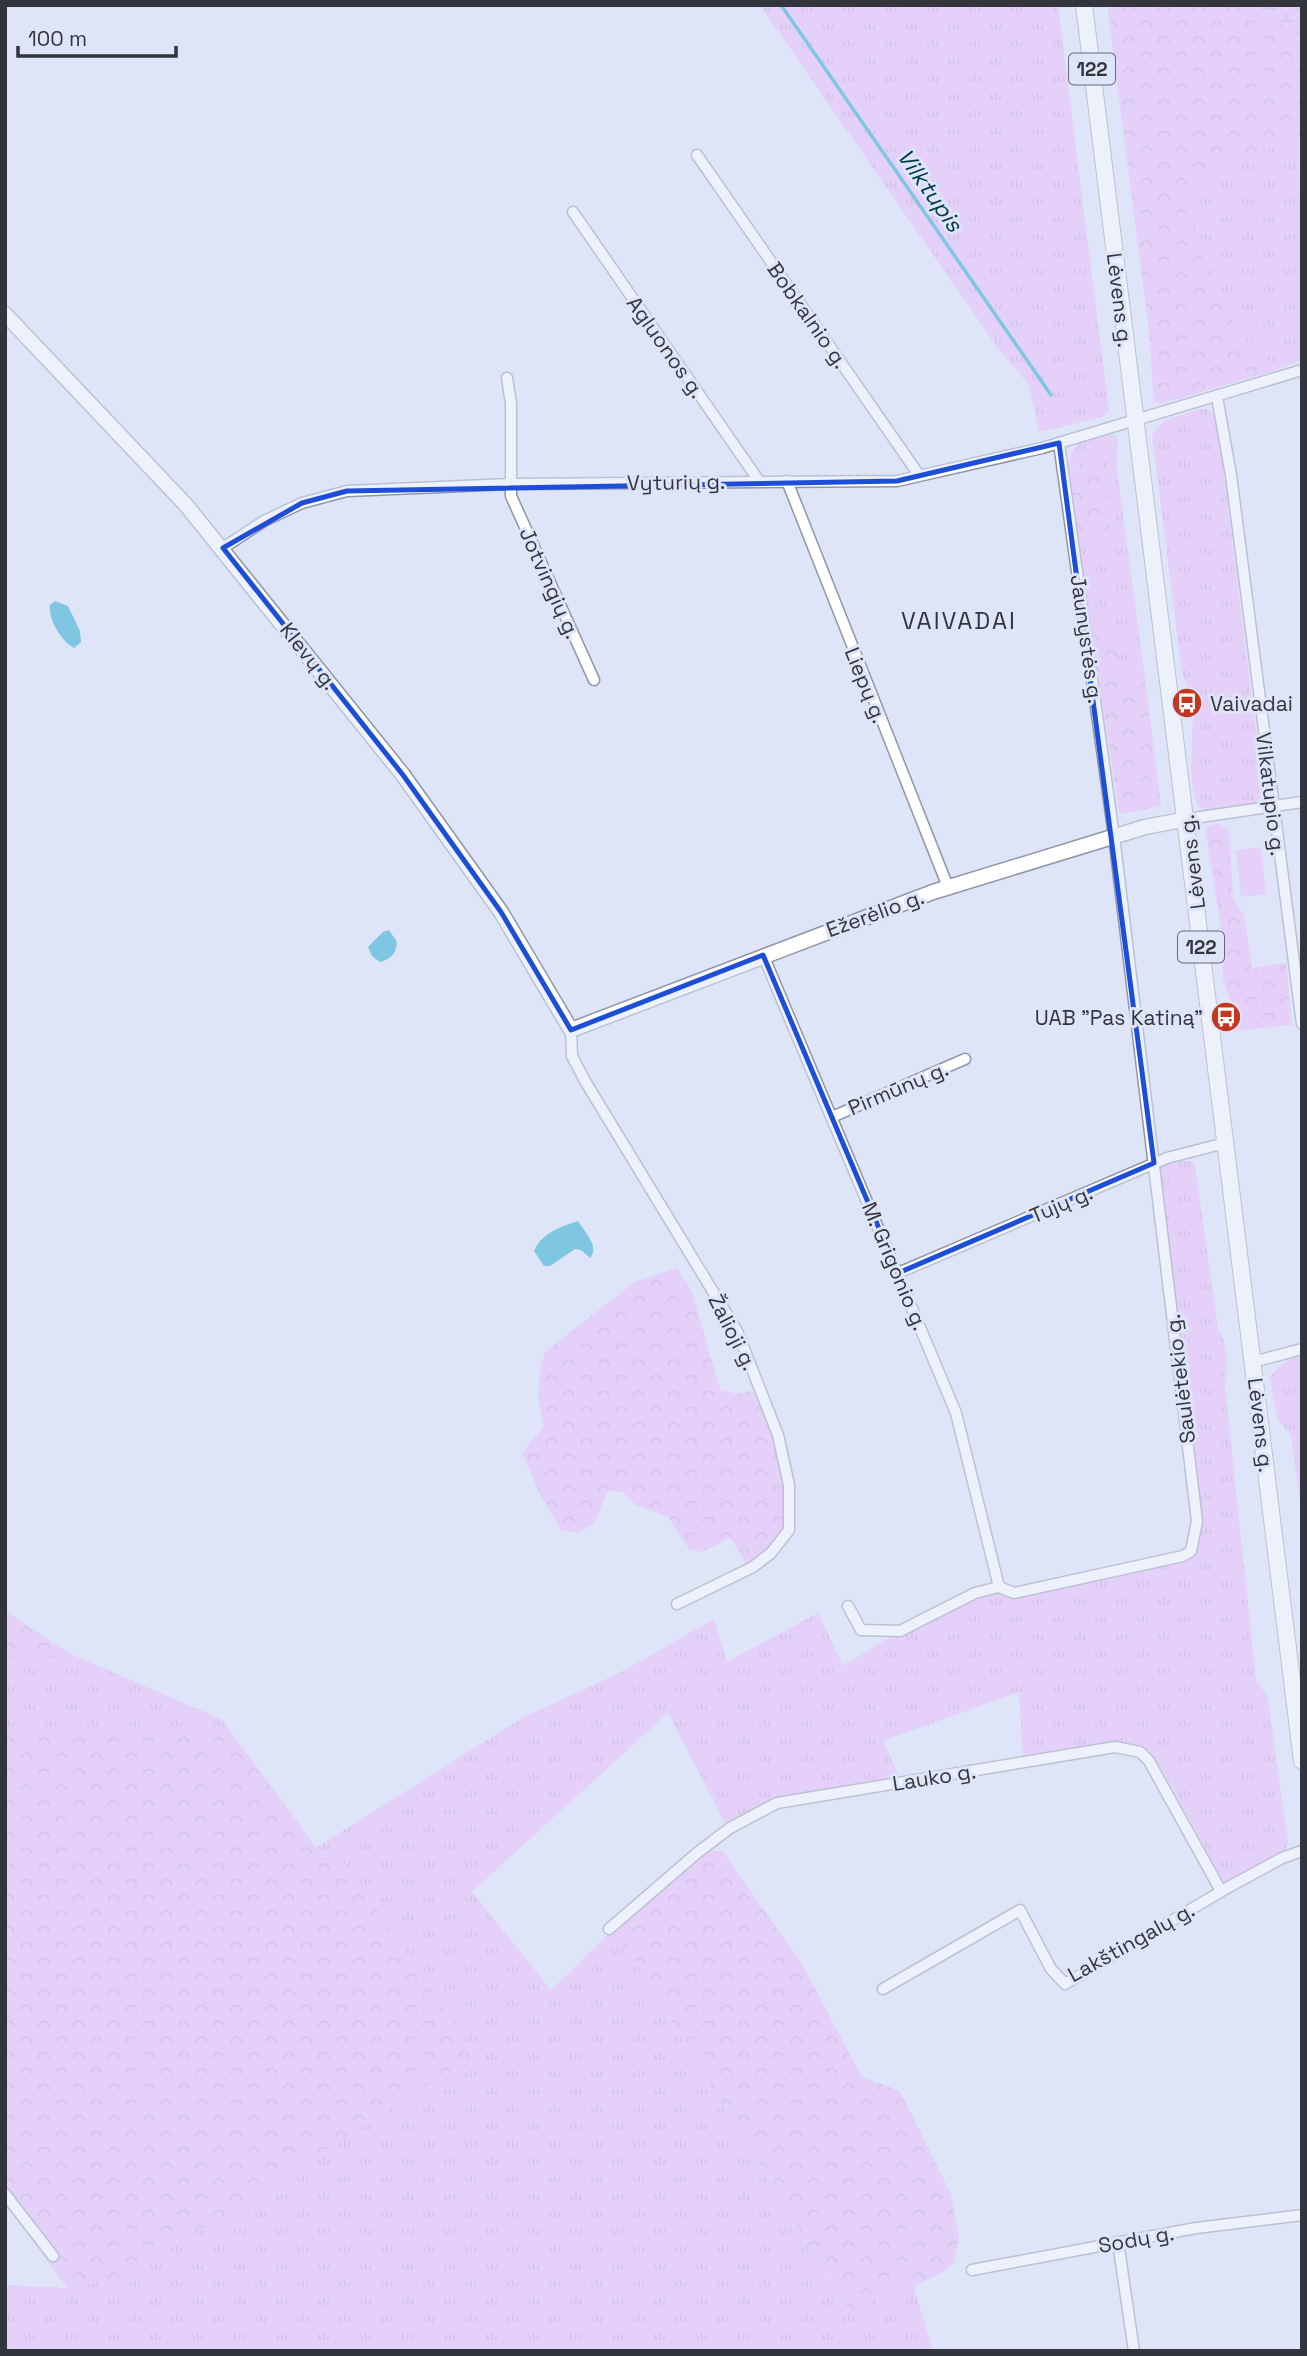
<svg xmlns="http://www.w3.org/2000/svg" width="1307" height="2356" viewBox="0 0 1307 2356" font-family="'Space Grotesk',sans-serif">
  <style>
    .grass { fill: url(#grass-tufts) }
    .forest { fill: url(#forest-crowns) }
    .wetland { fill: url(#wetland-marsh) }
    .park { fill: #ebb6f8 }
    .water { fill: #0ca0c7 }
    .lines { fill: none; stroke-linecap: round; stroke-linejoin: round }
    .stream { stroke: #0ca0c7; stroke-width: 3.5 }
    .minor-casing { stroke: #9096a7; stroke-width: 13 }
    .secondary-casing { stroke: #9096a7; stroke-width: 17 }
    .primary-casing { stroke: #9096a7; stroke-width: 18 }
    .minor { stroke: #fff; stroke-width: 10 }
    .secondary { stroke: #fff; stroke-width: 14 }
    .primary { stroke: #fff; stroke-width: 16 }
    .marked { fill: none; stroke: #1d4ed8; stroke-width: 5; stroke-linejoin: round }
    .labels { text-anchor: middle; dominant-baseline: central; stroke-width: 6; stroke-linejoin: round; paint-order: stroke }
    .shield { fill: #dfe5f8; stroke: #676a74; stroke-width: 2 }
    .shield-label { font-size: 19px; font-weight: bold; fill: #33353c }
    .street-label { font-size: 21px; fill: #33353c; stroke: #dfe5f8 }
    .poi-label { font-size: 21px; fill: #33353c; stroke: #dfe5f8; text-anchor: start }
    .water-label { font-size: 23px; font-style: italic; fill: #003a4a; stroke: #dfe5f8 }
    .quarter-label { font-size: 24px; letter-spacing: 2px; fill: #33353c; stroke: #dfe5f8 }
  </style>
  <defs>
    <pattern id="grass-tufts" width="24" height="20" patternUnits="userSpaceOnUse" patternTransform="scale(1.75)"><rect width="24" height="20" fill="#ebb6f8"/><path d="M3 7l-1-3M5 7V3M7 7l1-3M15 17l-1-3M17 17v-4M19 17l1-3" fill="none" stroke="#ca9dd6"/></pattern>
    <pattern id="forest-crowns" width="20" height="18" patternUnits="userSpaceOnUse" patternTransform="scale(1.75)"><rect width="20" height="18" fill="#ebb6f8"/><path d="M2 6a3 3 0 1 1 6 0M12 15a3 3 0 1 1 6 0" fill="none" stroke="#ca9dd6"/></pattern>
    <pattern id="wetland-marsh" width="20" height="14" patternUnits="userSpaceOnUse" patternTransform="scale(1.75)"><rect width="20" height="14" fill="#ebb6f8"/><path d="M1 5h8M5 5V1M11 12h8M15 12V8" fill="none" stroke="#ca9dd6"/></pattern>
  </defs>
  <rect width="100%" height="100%" fill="#dfe5f8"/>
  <g class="grass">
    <polygon points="760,5 1058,5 1109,410 1103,417 1039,432 1029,385 997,347"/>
    <polygon points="1299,136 1302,360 1276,370 1217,302 1203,262 1188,191 1222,165"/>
    <path d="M1199 409H1208L1217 419 1264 795 1255 803 1204 811C1184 799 1194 727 1193 705 1192 694 1186 683 1182 673L1152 435 1164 421Z"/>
    <path d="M1111 434 1117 437V470L1144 670 1125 674 1118 669 1114 633 1108 627 1091 628 1079 543 1105 538 1111 529 1105 470 1100 459 1079 463 1069 472C1068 439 1084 442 1111 434Z"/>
    <path d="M1191 1161 1195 1165 1218 1328C1229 1346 1227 1366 1225 1386L1256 1680 1268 1697 1288 1844 1282 1858 1227 1888 1162 1769 1140 1746 1123 1743 1023 1758 1019 1692 883 1741 900 1778 788 1795 726 1825 668 1713 472 1892 551 1990 614 1929 851 2315 889 2288 914 2287 933 2351H5V2285L67 2288 346 1865 324 1856 317 1847 522 1718 623 1671 714 1619 727 1662 818 1613 843 1666 900 1631 999 1587 1014 1593 1183 1556 1194 1541 1154 1163Z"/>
    <polygon points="1302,1355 1302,1517 1291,1435 1277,1419 1270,1376 1286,1361"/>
    <polygon points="73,1655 223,1720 230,1731 5,1736 5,1656"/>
  </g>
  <g class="forest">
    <polygon points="1107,5 1263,5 1302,45 1302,137 1222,165 1188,191 1203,262 1217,302 1276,370 1160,404 1154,401 1149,332"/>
    <polygon points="1090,456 1100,459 1105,470 1111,529 1105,538 1079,543 1069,472"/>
    <polygon points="1108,626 1114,633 1118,669 1125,674 1144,670 1161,806 1122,814 1119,811 1091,628"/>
    <polygon points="1218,823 1229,830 1233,898 1244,915 1252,968 1286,963 1292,1025 1235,1031 1234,1011 1223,980 1221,928 1206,832 1208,826"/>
    <path d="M677 1268 692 1292 720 1389 736 1394 752 1391C772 1431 810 1512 769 1549 763 1555 753 1559 746 1564L731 1538 702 1552 689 1549 668 1517 636 1505 623 1492 608 1490 594 1524 577 1533 561 1530 540 1494 522 1453 544 1426C536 1402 537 1376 545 1352L635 1282Z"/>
    <polygon points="5,1611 73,1655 5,1656"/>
    <polygon points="230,1731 323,1856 346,1864 475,2055 125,2277 67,2288 5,2203 5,1736"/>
    <polygon points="706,1849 723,1852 802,1964 862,2077 900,2091 951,2194 959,2238 954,2262 946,2270 914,2287 889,2288 852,2316 614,1929"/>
  </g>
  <polygon class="wetland" points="1263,5 1302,5 1302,45"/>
  <polygon class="park" points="1261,847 1266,894 1241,897 1236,850"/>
  <g class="water">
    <path d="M55 601 68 606 80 631 81 642 74 648C61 641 48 619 50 605Z"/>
    <path d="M389 930 397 942C396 954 391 959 380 962L372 956 368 947 383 932Z"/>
    <path d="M578 1221C585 1232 600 1247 590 1258L581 1250 575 1249 550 1266H544L534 1251C541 1234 561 1226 578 1221Z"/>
  </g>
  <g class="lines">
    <polyline class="stream" points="781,5 1051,395"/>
    <g class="minor-casing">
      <g id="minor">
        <polyline points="697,155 919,475"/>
        <polyline points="573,212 759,481"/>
        <polyline points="507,378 511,403 511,496 594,680"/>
        <polyline points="1217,397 1231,475 1302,1024"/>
        <polyline points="787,481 948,887"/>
        <polyline points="223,548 264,521 302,503 347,491 510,484 897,481 1042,448 1302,370"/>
        <polyline points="1187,819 1302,802"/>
        <polyline points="763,955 956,1413 999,1587"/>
        <polyline points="571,1030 572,1056 585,1081 737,1331 778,1435 789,1485 789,1530 771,1553 753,1567 677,1604"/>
        <polyline points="832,1117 965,1059"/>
        <polyline points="898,1273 1167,1158 1225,1143"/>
        <polyline points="1253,1362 1302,1349"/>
        <polyline points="848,1606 861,1630 900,1631 975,1593 999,1587 1014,1593 1183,1556 1191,1551 1197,1521 1114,836 1059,443"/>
        <polyline points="609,1929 697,1853 730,1828 777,1803 1115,1747 1140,1752 1149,1761 1221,1891"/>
        <polyline points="883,1989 1020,1910 1051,1969 1065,1984 1227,1888 1282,1858 1302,1851"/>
        <polyline points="5,2194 53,2256"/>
        <polyline points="1118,2242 1134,2351"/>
        <polyline points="972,2270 1196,2228 1302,2215"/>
      </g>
    </g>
    <g class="secondary-casing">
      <polyline id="secondary" points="5,314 186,505 403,775 501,912 571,1030 933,892 1145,827 1187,819"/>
    </g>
    <g class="primary-casing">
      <polyline id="primary" points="1084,5 1302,1761"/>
    </g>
    <use href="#minor" class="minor"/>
    <use href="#secondary" class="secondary"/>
    <use href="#primary" class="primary"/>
  </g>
  <path d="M0 0H1307V2356H0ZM1059 443 1154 1163 898 1273 763 955 571 1030 501 912 403 775 223 548 302 503 347 491 897 481Z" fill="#dfe5f8" fill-opacity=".55" fill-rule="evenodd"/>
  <path class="marked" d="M1059 443 1154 1163 898 1273 763 955 571 1030 501 912 403 775 223 548 302 503 347 491 897 481Z"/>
  <defs>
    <g id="bus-disc" transform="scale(1.575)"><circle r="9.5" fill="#c2371f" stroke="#dfe5f8"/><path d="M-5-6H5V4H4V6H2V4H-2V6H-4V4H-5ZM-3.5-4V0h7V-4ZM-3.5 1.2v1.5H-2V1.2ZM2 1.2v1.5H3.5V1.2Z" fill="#fff"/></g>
  </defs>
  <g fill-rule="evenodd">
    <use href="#bus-disc" x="1187" y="703"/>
    <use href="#bus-disc" x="1226" y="1017"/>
  </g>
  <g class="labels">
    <g class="shield">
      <rect x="1069" y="53.5" width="46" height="31" rx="5"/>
      <rect x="1178" y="931.5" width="46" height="31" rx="5"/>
    </g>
    <g class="shield-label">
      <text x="1092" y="69">122</text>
      <text x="1201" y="947">122</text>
    </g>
    <g class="street-label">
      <text transform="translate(1120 300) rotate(83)">Lėvens g.</text>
      <text transform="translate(808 315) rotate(55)">Bobkalnio g.</text>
      <text transform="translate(666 347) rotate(55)">Agluonos g.</text>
      <text transform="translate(676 482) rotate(-1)">Vyturių g.</text>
      <text transform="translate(550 583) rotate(66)">Jotvingių g.</text>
      <text transform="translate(1087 639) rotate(82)">Jaunystės g.</text>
      <text transform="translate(309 656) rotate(52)">Klevų g.</text>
      <text transform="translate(866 685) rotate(68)">Liepų g.</text>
      <text transform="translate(1271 794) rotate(83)">Vilkatupio g.</text>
      <text transform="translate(1192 862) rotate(-97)">Lėvens g.</text>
      <text transform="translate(875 913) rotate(-20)">Ežerėlio g.</text>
      <text transform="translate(898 1088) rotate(-23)">Pirmūnų g.</text>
      <text transform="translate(1061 1204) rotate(-23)">Tujų g.</text>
      <text transform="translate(895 1266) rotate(67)">M. Grigonio g.</text>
      <text transform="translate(733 1332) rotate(63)">Žalioji g.</text>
      <text transform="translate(1180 1379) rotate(-97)">Saulėtekio g.</text>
      <text transform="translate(1261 1425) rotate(83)">Lėvens g.</text>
      <text transform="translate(934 1777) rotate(-9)">Lauko g.</text>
      <text transform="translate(1131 1942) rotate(-29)">Lakštingalų g.</text>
      <text transform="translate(1136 2239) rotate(-10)">Sodų g.</text>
    </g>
    <g class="poi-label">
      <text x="1210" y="703">Vaivadai</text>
      <text x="1203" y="1017" text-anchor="end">UAB "Pas Katiną"</text>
    </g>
    <g class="water-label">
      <text transform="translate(930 190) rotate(55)">Vilktupis</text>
    </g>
    <g class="quarter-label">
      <text x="959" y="620">VAIVADAI</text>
    </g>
  </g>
  <rect width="1307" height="2356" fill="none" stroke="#33353c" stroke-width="14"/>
  <path d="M18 46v10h158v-10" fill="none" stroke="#33353c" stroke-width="3.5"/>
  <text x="28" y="46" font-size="21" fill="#33353c" stroke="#dfe5f8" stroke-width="5" paint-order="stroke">100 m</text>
</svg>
